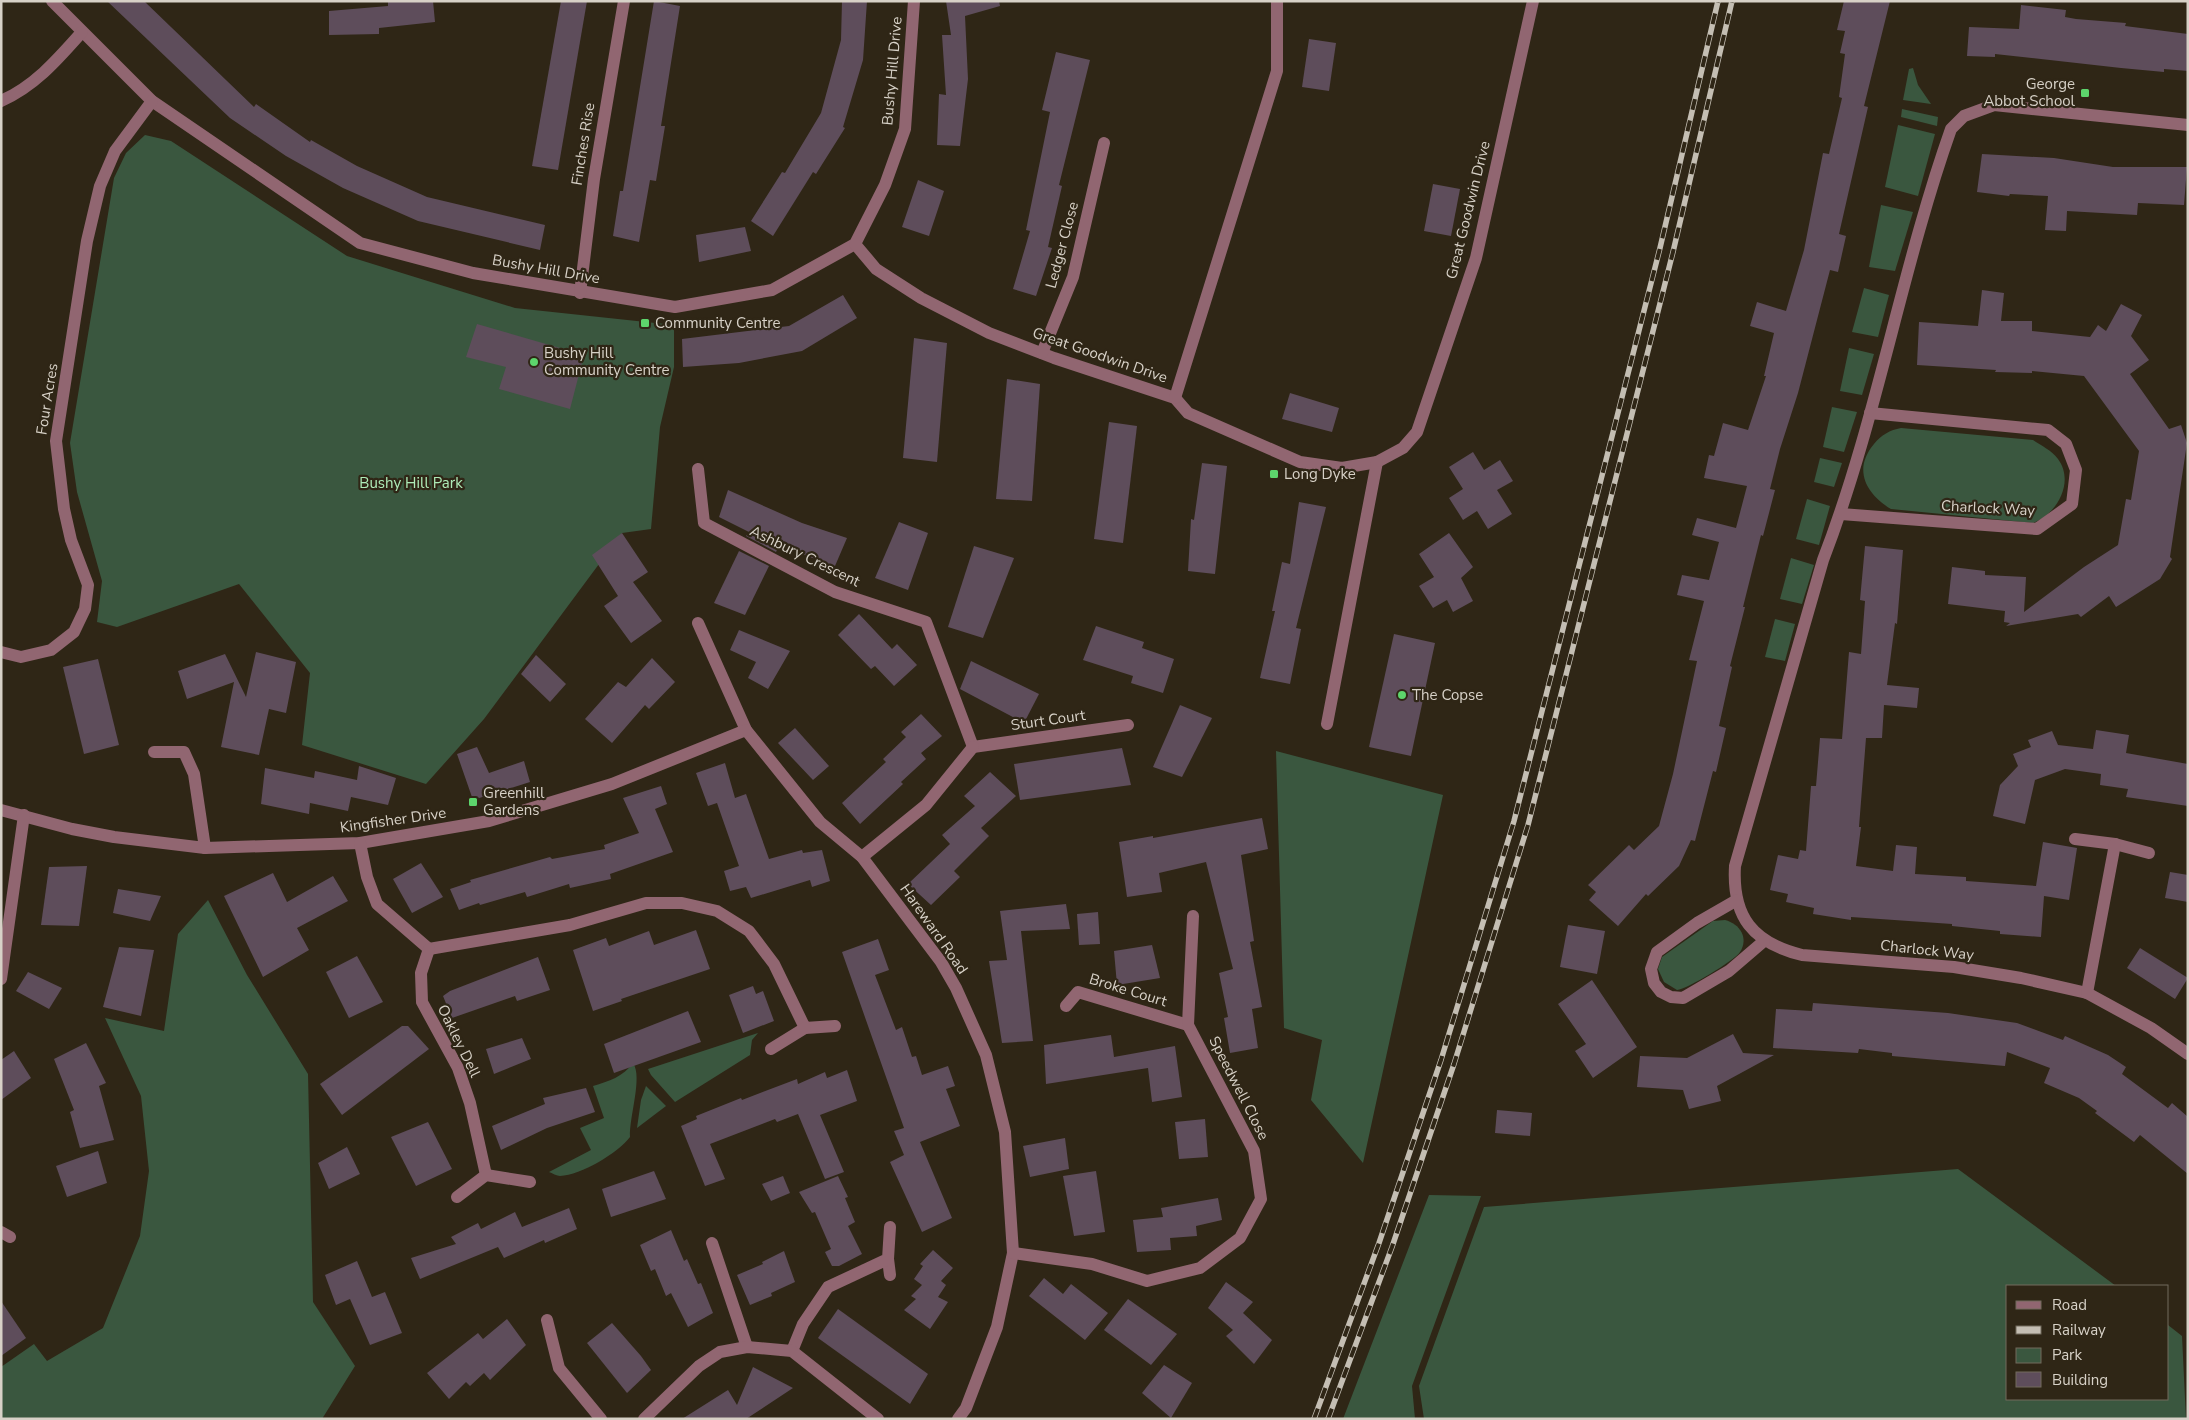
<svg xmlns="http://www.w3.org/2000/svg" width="2189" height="1420" viewBox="0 0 2189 1420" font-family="'Nunito Sans',sans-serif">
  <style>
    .green { fill: #3a573f }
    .building { fill: #5e4d5b }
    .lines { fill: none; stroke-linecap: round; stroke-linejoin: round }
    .minor { stroke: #916671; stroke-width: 12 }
    .rail-casing { stroke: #c4beb3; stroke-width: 5.5 }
    .rail { stroke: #2f2616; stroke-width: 4; stroke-dasharray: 11; stroke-linecap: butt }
    .poi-dot { fill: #5dd56c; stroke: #2f2616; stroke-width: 2 }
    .labels { text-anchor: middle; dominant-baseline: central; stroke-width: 4.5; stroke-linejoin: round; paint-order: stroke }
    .street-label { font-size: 15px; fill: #d7d1c7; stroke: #2f2616 }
    .poi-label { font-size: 15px; fill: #d7d1c7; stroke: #2f2616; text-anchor: start }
    .park-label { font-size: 15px; fill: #aeecb8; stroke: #2f2616 }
  </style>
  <rect width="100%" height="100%" fill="#2f2616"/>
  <g class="green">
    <polygon points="1913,68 1918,85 1931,104 1903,100 1909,69"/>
    <polygon points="1902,109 1938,117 1937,126 1901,117"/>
    <polygon points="1898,125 1935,134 1918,196 1885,187"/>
    <polygon points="145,135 171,141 347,256 515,308 674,325 674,367 660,427 651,529 622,533 484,719 426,784 302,745 310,673 239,584 117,627 97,622 102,581 77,492 70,443 114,178 126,153"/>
    <polygon points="1881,205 1913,212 1895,271 1869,267"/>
    <polygon points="1864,288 1889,295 1878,337 1852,332"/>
    <polygon points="1849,348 1874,354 1862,395 1840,391"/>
    <polygon points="1832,407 1857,412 1844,452 1823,447"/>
    <path d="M1901 428 2033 440C2042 446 2051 450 2058 459 2075 482 2057 514 2033 523L1891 509C1865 493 1853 469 1874 444 1881 435 1890 430 1901 428Z"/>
    <polygon points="1820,458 1842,463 1834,487 1814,482"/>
    <polygon points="1807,499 1830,506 1819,545 1796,539"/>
    <polygon points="1791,558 1814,565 1802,604 1780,599"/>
    <polygon points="1775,619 1795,624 1785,661 1765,657"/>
    <polygon points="1276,751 1443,795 1363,1163 1311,1100 1322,1040 1284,1028"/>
    <polygon points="208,900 247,975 308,1074 313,1302 355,1366 322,1419 1,1419 1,1367 34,1344 47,1361 103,1328 140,1236 149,1171 141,1096 105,1018 164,1031 178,934"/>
    <path d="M1725 920C1740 924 1749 938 1740 952 1734 961 1687 989 1677 990L1664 982 1658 969 1662 957 1713 921Z"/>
    <polygon points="758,1033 752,1040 750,1055 675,1102 651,1075 648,1069"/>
    <path d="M633 1063C643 1077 629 1117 630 1137 618 1153 581 1175 560 1176 557 1176 552 1173 549 1172L591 1150 580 1128 604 1118 593 1086C609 1081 623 1077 633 1063Z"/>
    <polygon points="646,1086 666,1106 637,1128 641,1100"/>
    <polygon points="1958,1169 2116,1286 2008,1286 2008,1399 2168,1399 2168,1325 2182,1336 2186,1419 1424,1419 1419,1386 1484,1207"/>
    <polygon points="1429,1195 1481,1196 1412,1386 1415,1419 1343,1419"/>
  </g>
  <g class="building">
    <polygon points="107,1 144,1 254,107 256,104 310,142 311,140 357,166 427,197 545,225 540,250 418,221 343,188 286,156 230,118"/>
    <polygon points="388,1 433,1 435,22 379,28 379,34 329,35 329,11 388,6"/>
    <polygon points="561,1 587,1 558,170 532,166"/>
    <polygon points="654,1 680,6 661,126 665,126 656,181 650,180 639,242 613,236 620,191 623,191"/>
    <polygon points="842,1 867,1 863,60 843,127 845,128 816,174 813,172 773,236 751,221 782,172 785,173 821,113 841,40"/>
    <polygon points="946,1 999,1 1000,6 965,16 968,79 960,146 937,145 939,94 946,95 942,35 951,35"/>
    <polygon points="1844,1 1890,1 1864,106 1868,107 1839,234 1846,236 1838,272 1830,270 1798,393 1780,449 1770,489 1775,490 1763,536 1761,535 1743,607 1745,607 1730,666 1732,667 1719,726 1726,728 1716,772 1713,771 1695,841 1691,840 1679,866 1648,896 1646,894 1618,926 1589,900 1596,892 1588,885 1629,845 1634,850 1659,826 1673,774 1697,661 1689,660 1704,601 1677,595 1682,575 1709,580 1719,542 1692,535 1697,518 1736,528 1747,486 1704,478 1709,455 1714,456 1723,423 1748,430 1766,376 1764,376 1774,333 1750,326 1757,302 1786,311 1804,250 1823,153 1829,154 1842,98 1839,97 1845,54 1840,53 1845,31 1837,30"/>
    <polygon points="2021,5 2066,10 2065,17 2076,19 2126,23 2125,26 2188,34 2188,71 2164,69 2164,72 2121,68 1995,54 1995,57 1967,56 1969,27 2019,29"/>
    <polygon points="1309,39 1336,43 1329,91 1302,87"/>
    <polygon points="1056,52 1090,60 1059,185 1062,186 1048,247 1052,248 1036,296 1013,289 1030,231 1026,230 1050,112 1042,110"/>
    <polygon points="1982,154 2054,158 2113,167 2187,167 2184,205 2138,203 2137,215 2067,211 2066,231 2045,230 2048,196 2010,194 2009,196 1977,192"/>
    <polygon points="918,180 944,191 929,236 902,227"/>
    <polygon points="1433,184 1460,189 1451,236 1424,231"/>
    <polygon points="745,227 751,251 699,262 696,235"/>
    <polygon points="1982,290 2004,293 2001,321 2032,321 2032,331 2090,337 2098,325 2106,331 2121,304 2142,315 2131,336 2149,360 2130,374 2169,429 2181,425 2187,443 2170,557 2172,559 2160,579 2116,607 2109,596 2081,617 2078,614 2006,626 2010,623 2004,622 2005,611 1948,604 1952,567 1985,571 1985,575 2026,577 2024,612 2084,567 2118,545 2126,499 2131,500 2139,451 2084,376 2032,371 2032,373 1995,372 1996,370 1917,365 1919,322 1978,326"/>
    <polygon points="843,295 857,318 802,351 739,363 683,367 682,339 789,326"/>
    <polygon points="477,324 584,355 570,409 499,389 506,367 466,357"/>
    <polygon points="914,338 947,343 937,462 903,458"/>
    <polygon points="1007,379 1040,384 1032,501 996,499"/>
    <polygon points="1290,393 1339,408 1332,432 1282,419"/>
    <polygon points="1109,422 1137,426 1123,543 1094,539"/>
    <polygon points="1473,452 1484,470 1500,460 1513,481 1497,490 1512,514 1488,529 1477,511 1463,520 1449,498 1463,489 1449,467"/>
    <polygon points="1202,463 1227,466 1215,574 1188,571 1191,519 1194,520"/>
    <polygon points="728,490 802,523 847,538 835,566 779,546 776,552 746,536 749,532 719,517"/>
    <polygon points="1299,502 1326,507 1296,628 1301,629 1290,684 1260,678 1275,611 1272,611 1282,562 1290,564"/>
    <polygon points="899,522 928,533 908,590 875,578"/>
    <polygon points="622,533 648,572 633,582 662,621 631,643 604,606 618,596 592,555"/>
    <polygon points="1449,533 1473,567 1461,578 1473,601 1453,612 1447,600 1433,608 1419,586 1434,577 1419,554"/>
    <polygon points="974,546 1014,558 983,638 948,627"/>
    <polygon points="1865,546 1903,550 1897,624 1895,623 1887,685 1919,688 1917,708 1884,705 1882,738 1866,738 1859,827 1861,827 1856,866 1893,871 1896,845 1917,847 1915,874 1966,877 1966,881 2036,886 2043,842 2077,848 2069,900 2044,896 2041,937 2000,934 2000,931 1952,926 1952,924 1851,917 1851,920 1813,914 1814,908 1786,902 1788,894 1770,890 1778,855 1798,859 1800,850 1806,851 1811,786 1816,786 1820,738 1842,739 1849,652 1861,654 1865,601 1860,600"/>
    <polygon points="739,551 769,566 745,615 714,603"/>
    <polygon points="859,614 892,649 897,644 917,665 894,686 875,666 871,669 838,635"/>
    <polygon points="1096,626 1144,642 1142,648 1174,659 1163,693 1131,683 1133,676 1083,660"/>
    <polygon points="739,630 790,651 768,689 748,678 756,662 730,650"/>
    <polygon points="1394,634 1435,643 1411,756 1369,747"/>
    <polygon points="256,652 296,662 286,713 269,709 259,755 221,747 234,682 187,699 178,671 225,654 246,697"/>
    <polygon points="536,655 566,684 550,702 521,674"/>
    <polygon points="652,658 675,682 649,709 645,705 612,743 585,719 618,682 626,687"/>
    <polygon points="98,659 119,745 84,754 63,667"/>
    <polygon points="971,661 1039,694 1024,723 960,689"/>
    <polygon points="1180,705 1212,718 1182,777 1153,767"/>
    <polygon points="921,714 942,736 921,753 926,759 901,782 903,784 860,824 842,803 886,762 883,759 906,737 901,732"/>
    <polygon points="795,728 829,766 813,780 778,743"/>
    <polygon points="2096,730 2129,735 2126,753 2188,764 2188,806 2126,797 2128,789 2100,785 2101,774 2065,769 2035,780 2025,824 1993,816 2000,785 2018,766 2013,754 2031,747 2028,740 2052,731 2058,745 2093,749"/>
    <polygon points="477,747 489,773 524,761 530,782 473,800 457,754"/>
    <polygon points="1122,748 1131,785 1020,800 1014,764"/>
    <polygon points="725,763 735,798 746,794 769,859 802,850 803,853 822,850 830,881 812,887 810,880 751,898 746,887 730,891 724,871 739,866 717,803 708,806 696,773"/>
    <polygon points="359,766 396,778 388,805 351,797 348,811 310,803 309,814 261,804 265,768 314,778 315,771 357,780"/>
    <polygon points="990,772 1016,796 981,828 989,836 954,871 960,877 931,905 908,884 950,844 942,835 975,806 964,796"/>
    <polygon points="661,786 667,804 655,809 673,852 610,874 611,879 570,888 569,884 527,897 525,892 480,905 479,903 459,910 450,889 471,882 470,880 550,857 552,859 605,849 604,845 639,833 623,798"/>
    <polygon points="1262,818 1268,849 1241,855 1254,941 1250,942 1262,1007 1252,1009 1258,1048 1230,1053 1224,1018 1228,1017 1219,973 1233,969 1206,862 1159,873 1162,892 1127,897 1119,842 1153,836 1153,838"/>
    <polygon points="421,863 443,897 412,913 393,879"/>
    <polygon points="87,866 79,926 41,925 49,867"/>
    <polygon points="2170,872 2188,875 2188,902 2165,898"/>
    <polygon points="273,873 287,902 333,876 348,901 297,928 309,950 263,977 224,896"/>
    <polygon points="118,889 161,896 150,921 113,913"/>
    <polygon points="1066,904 1070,929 1021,931 1033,1041 1002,1043 989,961 1007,960 1000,911"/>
    <polygon points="1098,912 1100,944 1079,945 1077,914"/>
    <polygon points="1568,925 1605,931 1597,974 1560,967"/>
    <polygon points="696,930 710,969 621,999 622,1001 593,1011 573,950 606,938 609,946 649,931 654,945"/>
    <polygon points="878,939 889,970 875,975 896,1030 902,1027 912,1057 916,1056 922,1075 948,1066 955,1086 946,1089 960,1126 920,1142 952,1218 922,1232 890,1162 904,1155 894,1131 904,1128 842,952"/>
    <polygon points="1152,945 1160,978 1117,985 1114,951"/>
    <polygon points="119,947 154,950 141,1016 103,1007"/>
    <polygon points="2140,948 2188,978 2175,999 2127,968"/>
    <polygon points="357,956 383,1002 349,1018 326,972"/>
    <polygon points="538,957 550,990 517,1001 515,996 452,1018 443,996 450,991"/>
    <polygon points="28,972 62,988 49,1009 16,991"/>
    <polygon points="1592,980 1637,1047 1593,1078 1575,1051 1586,1044 1558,1004"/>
    <polygon points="753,986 756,994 763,991 774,1021 743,1033 729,995"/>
    <polygon points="1813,1003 1948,1013 2017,1023 2063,1040 2065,1036 2108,1055 2126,1067 2122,1074 2168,1108 2172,1103 2188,1117 2188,1174 2140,1135 2134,1142 2095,1113 2097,1111 2079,1098 2044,1083 2050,1068 2007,1052 2005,1066 1892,1056 1892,1053 1859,1049 1858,1053 1773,1048 1776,1009 1812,1011"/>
    <polygon points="688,1011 701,1042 614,1073 604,1044"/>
    <polygon points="402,1026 408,1026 429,1049 342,1115 320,1084"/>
    <polygon points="1733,1034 1743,1053 1774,1055 1717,1086 1721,1101 1689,1109 1683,1090 1637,1087 1640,1056 1687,1058"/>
    <polygon points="1111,1035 1114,1057 1175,1046 1182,1097 1152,1102 1148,1068 1046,1084 1044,1045"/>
    <polygon points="522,1038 531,1059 494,1074 486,1049"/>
    <polygon points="86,1043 106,1083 99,1086 114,1140 80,1148 70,1112 74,1110 54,1059"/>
    <polygon points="14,1051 31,1078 1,1100 1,1060"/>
    <polygon points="847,1070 857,1101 820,1115 844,1172 825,1179 798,1114 777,1122 775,1119 710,1144 725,1179 705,1186 681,1126 697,1119 696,1116 741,1098 742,1100 797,1079 798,1084 825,1072 827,1078"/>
    <polygon points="586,1088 595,1112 547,1128 501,1150 492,1126 545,1104 543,1098"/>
    <polygon points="1497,1110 1532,1113 1530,1136 1495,1133"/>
    <polygon points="1205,1119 1208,1157 1179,1159 1175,1122"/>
    <polygon points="428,1122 452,1169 416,1186 391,1137"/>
    <polygon points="1065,1138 1069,1169 1030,1177 1023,1146"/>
    <polygon points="347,1147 360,1174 329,1189 318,1163"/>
    <polygon points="98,1151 107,1183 67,1197 56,1166"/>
    <polygon points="654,1171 666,1199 611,1217 602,1189"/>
    <polygon points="1096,1171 1105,1232 1074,1236 1063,1176"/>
    <polygon points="783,1176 790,1193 771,1201 762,1184"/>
    <polygon points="838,1176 848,1197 845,1198 855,1222 848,1226 862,1254 839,1266 832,1266 825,1252 831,1249 815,1212 812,1213 799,1192"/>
    <polygon points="1218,1198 1222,1220 1196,1226 1197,1236 1170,1238 1171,1250 1137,1252 1133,1220 1163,1217 1161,1208"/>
    <polygon points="569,1208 577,1229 545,1243 544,1240 504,1258 498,1247 420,1279 411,1258 456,1244 451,1237 478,1223 481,1229 515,1212 522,1227"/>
    <polygon points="671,1230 684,1261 687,1259 698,1284 701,1283 713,1313 688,1327 671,1293 666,1296 655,1269 651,1271 640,1245"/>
    <polygon points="933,1250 953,1268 941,1281 946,1285 938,1297 948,1302 930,1329 904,1310 916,1299 911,1296 922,1285 914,1279 923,1266 920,1264"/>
    <polygon points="784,1251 795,1282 771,1293 772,1296 750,1305 737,1275 763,1264 762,1262"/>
    <polygon points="357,1261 372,1297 385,1292 402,1333 370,1345 350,1299 336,1305 325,1275"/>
    <polygon points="1044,1278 1063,1294 1071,1284 1108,1313 1085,1340 1029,1296"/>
    <polygon points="1226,1282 1253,1302 1243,1313 1272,1340 1254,1364 1226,1336 1233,1330 1208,1308"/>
    <polygon points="1128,1299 1177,1334 1151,1365 1104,1330"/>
    <polygon points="1,1301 26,1338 1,1356"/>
    <polygon points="838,1309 928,1374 910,1404 818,1338"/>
    <polygon points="507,1319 526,1345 490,1380 484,1373 470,1386 466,1382 449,1399 427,1373 478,1333 483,1339"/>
    <polygon points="612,1323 641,1356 651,1370 627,1393 587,1343"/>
    <polygon points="1164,1365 1192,1383 1171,1418 1142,1393"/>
    <polygon points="753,1367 793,1388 746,1419 682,1419 728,1390 737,1405"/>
  </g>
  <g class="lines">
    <g class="minor">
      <polyline points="52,1 152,101 360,243 473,273 675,307 772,290 855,244 885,185 905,129 914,1"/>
      <path d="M1 101C35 86 58 59 82 32"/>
      <path d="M2188 125 1994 105 1964 116 1951 129C1901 270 1877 420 1823 560L1735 866C1732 917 1753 943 1802 955L1954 967 2021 978 2087 993 2151 1028 2188 1054"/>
      <polyline points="855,244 876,269 921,298 989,333 1054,358 1175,398 1188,413 1300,462 1342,468 1377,462 1403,448 1417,432 1476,258 1533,1"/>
      <polyline points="580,293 594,179 624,1"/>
      <polyline points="1042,353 1073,277 1104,143"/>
      <polyline points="1175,398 1277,71 1277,1"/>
      <polyline points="698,469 704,523 835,592 926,622 973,747"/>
      <polyline points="1841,514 2037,529 2072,504 2076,470 2066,444 2048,430 1870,413"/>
      <polyline points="698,623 746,730 820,822 862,857 941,962 956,988 986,1055 1005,1132 1013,1253 997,1327 966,1408 958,1419"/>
      <polyline points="1,652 21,657 51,650 74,632 85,609 88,585 71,540 64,509 56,441 87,241 100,186 115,151 152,101"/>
      <polyline points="1327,724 1377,462"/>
      <polyline points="973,747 1128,725"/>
      <polyline points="154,752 184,752 194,774 205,848"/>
      <polyline points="1,810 72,829 114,837 205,848 360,843 489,821 612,784 746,730"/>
      <polyline points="2075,839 2115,844 2149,853"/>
      <polyline points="360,843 367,877 377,904 429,949 570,925 646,903 682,903 717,911 749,931 774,964 805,1028 835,1026"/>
      <polyline points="862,857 926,805 973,747"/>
      <polyline points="1737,900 1697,923 1657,952 1651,969 1654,983 1661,992 1671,997 1683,998 1729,971 1764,941"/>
      <polyline points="429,949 421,973 422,1002 458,1068 470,1103 486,1175"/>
      <polyline points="1,979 24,815"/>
      <polyline points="2087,993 2115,844"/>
      <polyline points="1066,1006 1078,992 1188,1025"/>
      <polyline points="771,1049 805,1028"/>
      <polyline points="457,1197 486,1175 530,1182"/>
      <polyline points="1,1232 10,1237"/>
      <polyline points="712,1243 747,1347"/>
      <polyline points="1013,1253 1092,1264 1147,1281 1200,1268 1240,1238 1261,1199 1254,1151 1188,1025 1193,916"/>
      <polyline points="888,1259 890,1275"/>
      <polyline points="547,1320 559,1368 601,1419"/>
      <polyline points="792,1351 803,1324 828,1287 888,1259 890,1227"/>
      <polyline points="644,1419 699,1366 720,1352 747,1347 792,1351 878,1419"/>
    </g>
    <g class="rail-casing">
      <g id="rail">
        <polyline points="1314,1419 1379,1243 1441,1060 1514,821 1660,248 1718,1"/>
        <polyline points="1328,1419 1392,1247 1454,1064 1528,825 1673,252 1732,1"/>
      </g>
    </g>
    <use href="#rail" class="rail"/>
  </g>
  <g class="poi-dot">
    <rect x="2080" y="88" width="10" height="10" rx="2.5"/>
    <rect x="640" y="318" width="10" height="10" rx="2.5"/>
    <circle cx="534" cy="362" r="5"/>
    <rect x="1269" y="469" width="10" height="10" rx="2.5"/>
    <circle cx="1402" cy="695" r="5"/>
    <rect x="468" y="797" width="10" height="10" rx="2.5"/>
  </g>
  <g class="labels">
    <g class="street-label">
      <text transform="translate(892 71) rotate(-85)">Bushy Hill Drive</text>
      <text transform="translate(583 144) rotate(-81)">Finches Rise</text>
      <text transform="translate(1468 210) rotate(-76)">Great Goodwin Drive</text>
      <text transform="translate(1062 245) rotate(-75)">Ledger Close</text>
      <text transform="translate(546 269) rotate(10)">Bushy Hill Drive</text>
      <text transform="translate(1100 355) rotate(19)">Great Goodwin Drive</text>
      <text transform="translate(47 399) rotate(-81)">Four Acres</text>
      <text transform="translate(1988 508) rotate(3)">Charlock Way</text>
      <text transform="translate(805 556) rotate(26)">Ashbury Crescent</text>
      <text transform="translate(1048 720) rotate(-8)">Sturt Court</text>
      <text transform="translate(393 820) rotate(-8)">Kingfisher Drive</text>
      <text transform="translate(934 929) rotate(55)">Hareward Road</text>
      <text transform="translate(1927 950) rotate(6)">Charlock Way</text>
      <text transform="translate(1128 990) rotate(17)">Broke Court</text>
      <text transform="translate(459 1041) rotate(64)">Oakley Dell</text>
      <text transform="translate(1239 1088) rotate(63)">Speedwell Close</text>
    </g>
    <g class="poi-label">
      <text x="2075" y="84" text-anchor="end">George<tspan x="2075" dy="17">Abbot School</tspan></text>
      <text x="655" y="323">Community Centre</text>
      <text x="544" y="353">Bushy Hill<tspan x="544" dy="17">Community Centre</tspan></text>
      <text x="1284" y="474">Long Dyke</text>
      <text x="1412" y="695">The Copse</text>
      <text x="483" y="793">Greenhill<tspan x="483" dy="17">Gardens</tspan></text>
    </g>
    <g class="park-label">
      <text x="411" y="483">Bushy Hill Park</text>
    </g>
  </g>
  <rect width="2189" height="1420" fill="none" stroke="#d7d1c7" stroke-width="5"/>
  <rect x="2006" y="1285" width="162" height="115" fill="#2f2616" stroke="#726a5d"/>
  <rect x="2016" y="1301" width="25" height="8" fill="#916671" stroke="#726a5d"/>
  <text x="2052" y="1310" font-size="15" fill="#d7d1c7">Road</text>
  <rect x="2016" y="1326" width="25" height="8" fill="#c4beb3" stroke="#726a5d"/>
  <text x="2052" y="1335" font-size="15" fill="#d7d1c7">Railway</text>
  <rect x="2016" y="1348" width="25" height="15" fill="#3a573f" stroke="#726a5d"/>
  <text x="2052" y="1360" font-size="15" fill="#d7d1c7">Park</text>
  <rect x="2016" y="1372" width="25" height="15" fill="#5e4d5b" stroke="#726a5d"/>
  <text x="2052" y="1385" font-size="15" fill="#d7d1c7">Building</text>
</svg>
